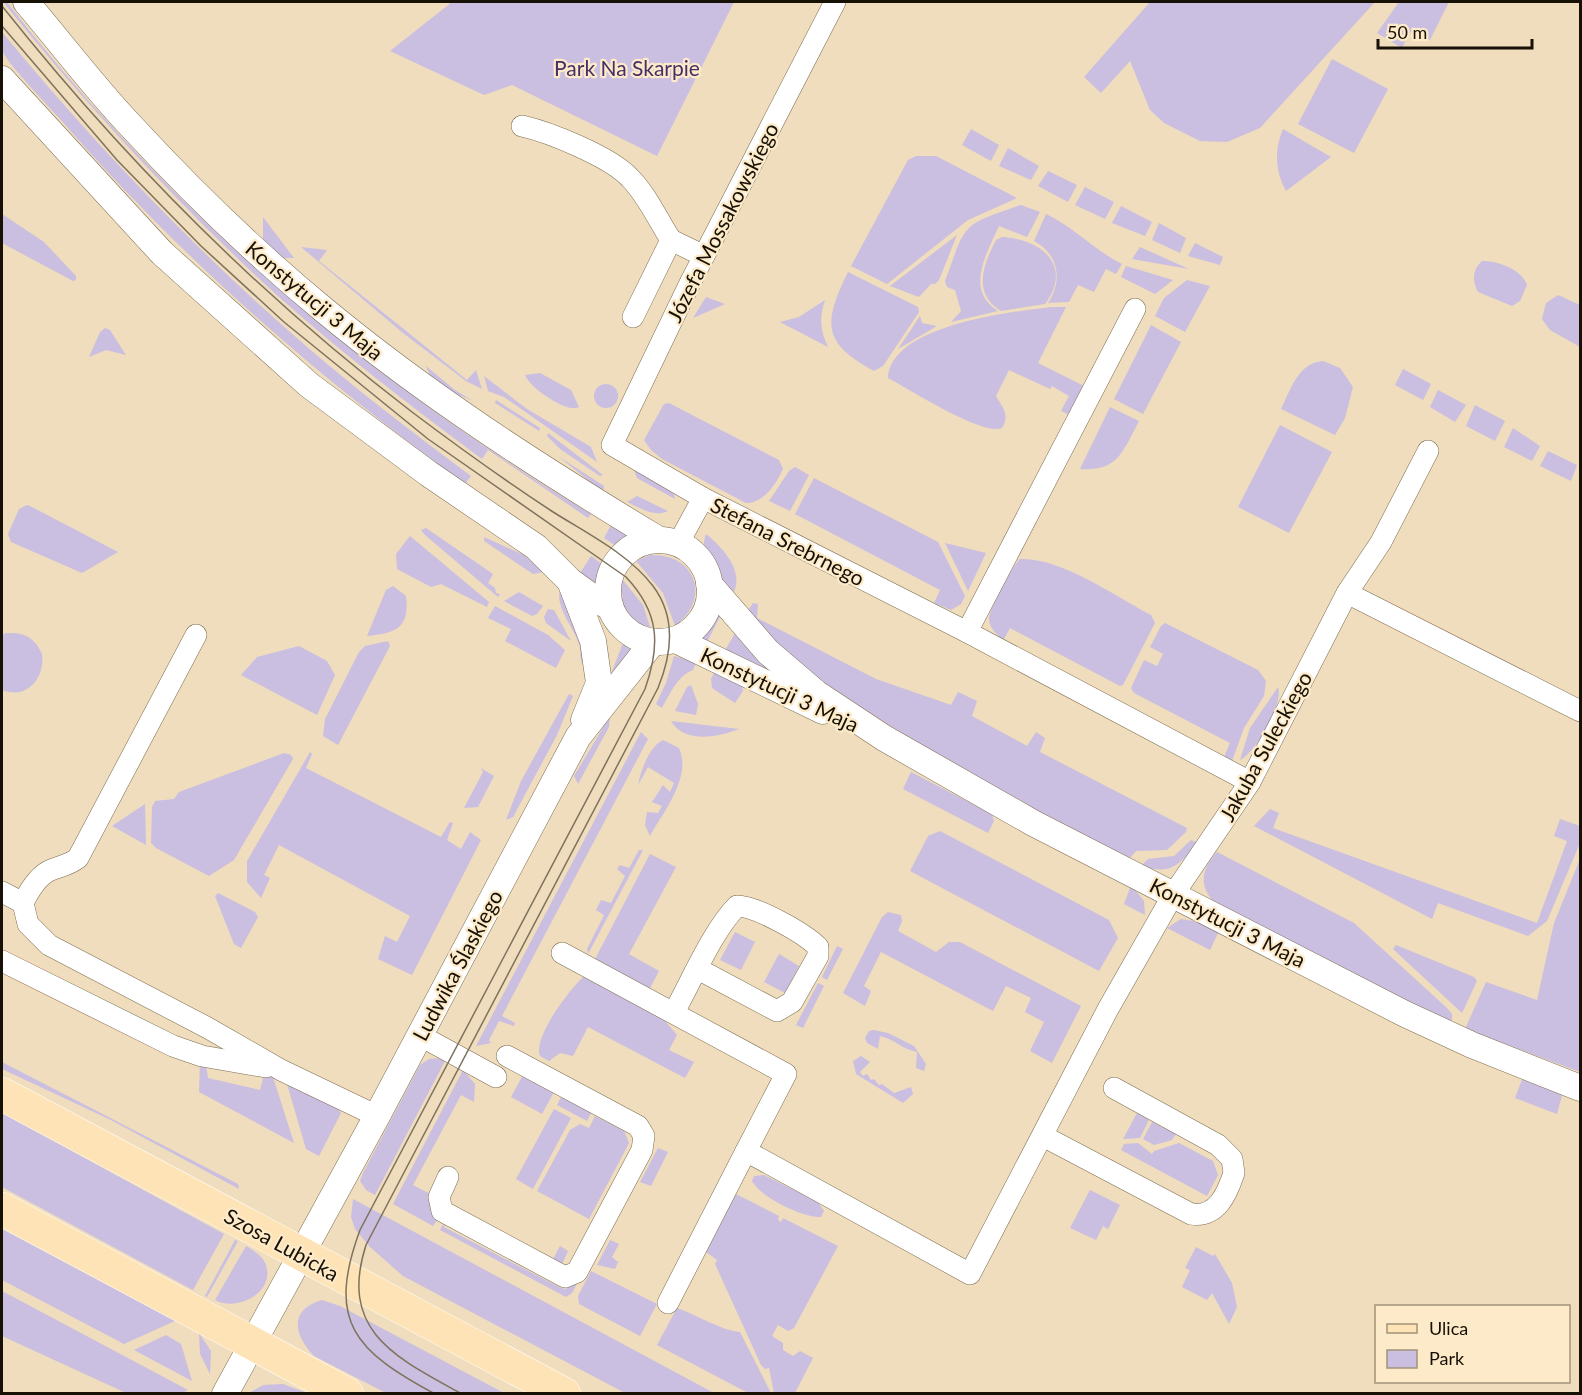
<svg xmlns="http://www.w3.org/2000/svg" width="1582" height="1395" viewBox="0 0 1582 1395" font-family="Lato,sans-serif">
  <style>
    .green { fill: #cabee1 }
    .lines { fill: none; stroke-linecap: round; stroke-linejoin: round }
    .minor-casing { stroke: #7d6d50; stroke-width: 22 }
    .tertiary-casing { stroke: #7d6d50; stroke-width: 27 }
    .primary-casing { stroke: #fff; stroke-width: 34 }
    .minor { stroke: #fff; stroke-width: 21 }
    .tertiary { stroke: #fff; stroke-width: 26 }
    .primary { stroke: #fde3b5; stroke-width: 33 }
    .tram { stroke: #7e725d; stroke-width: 1.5 }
    .labels { text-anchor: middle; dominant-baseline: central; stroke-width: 4.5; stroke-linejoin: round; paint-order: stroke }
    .park-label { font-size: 21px; fill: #462f66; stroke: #fdeac9 }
    .street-label { font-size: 21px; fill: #161005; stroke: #fdeac9 }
  </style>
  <rect width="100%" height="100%" fill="#efddbd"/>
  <g class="green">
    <path d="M3 2H7C166 208 368 381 591 514L588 518 488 450 482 459C412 407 344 355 279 297 179 206 88 107 3 2Z"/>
    <polygon points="452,2 734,2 657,156 512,85 484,95 390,51"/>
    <polygon points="1150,2 1375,2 1260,128 1227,142 1200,141 1164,123 1150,110 1130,61 1101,93 1084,77"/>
    <polygon points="1399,2 1449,2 1430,40 1410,32 1402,48 1377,33"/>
    <path d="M2 32C95 145 195 250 306 346 359 392 415 434 471 476L465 484C315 375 182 259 60 119 50 108 5 61 2 50 0 45 2 37 2 32Z"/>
    <polygon points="1332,59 1388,89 1354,153 1298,124"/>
    <polygon points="971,129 999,145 991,161 962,145"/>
    <path d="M1283 129 1331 157 1286 191C1275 171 1274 150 1283 129Z"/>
    <polygon points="1008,148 1039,166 1031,180 999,166"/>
    <polygon points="936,156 1017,198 968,220 887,284 851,266 908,160 916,156"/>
    <polygon points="1048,171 1077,185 1068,202 1038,186"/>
    <polygon points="1085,187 1114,202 1105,219 1075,205"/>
    <path d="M1021 205 1040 212 1027 237 999 226C987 253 964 290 998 311L951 322 961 311 955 290 947 287 945 281C967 222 960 226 1021 205Z"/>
    <polygon points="1121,206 1152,222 1145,236 1112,223"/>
    <polygon points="2,214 44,242 76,276 76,280 73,281 2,243"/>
    <path d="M1046 214C1074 227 1094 250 1122 264L1116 274 1106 269 1094 292 1078 285 1069 302 1048 303C1063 281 1059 254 1034 241Z"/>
    <polygon points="263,217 294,258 280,258 263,241"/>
    <polygon points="1159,223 1186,238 1180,253 1152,240"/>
    <polygon points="957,235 939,280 935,284 931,284 919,297 890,286"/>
    <path d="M1002 237C1040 239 1074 265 1045 304L1001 311C972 293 983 265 996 240Z"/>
    <polygon points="1195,243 1223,257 1220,265 1188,256"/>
    <polygon points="301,247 327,250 319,261 467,380 476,370 482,389 466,381 403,333"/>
    <polygon points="1140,247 1189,269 1132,259"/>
    <path d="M1482 261C1498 261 1521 269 1527 285L1520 301 1512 306 1478 292C1472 281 1472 270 1482 261Z"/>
    <polygon points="1126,266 1173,280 1155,294 1121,277"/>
    <path d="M848 272 918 307 919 312 883 366 874 371C822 343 823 323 848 272Z"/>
    <polygon points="1187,280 1210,286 1185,332 1155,316 1164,298"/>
    <polygon points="1558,295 1580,305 1580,347 1550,330 1542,319 1546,303"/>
    <polygon points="706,297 725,304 693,318"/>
    <path d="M825 300C819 318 820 330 828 347L780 322 799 317Z"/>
    <path d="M1051 307H1066L1038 363 1084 386 1070 415 1061 411 1069 396 1052 386 1050 389 1009 370 996 396C1003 408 1010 415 1002 428 982 436 909 389 888 378 891 325 1011 312 1051 307Z"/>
    <polygon points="920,316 922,323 937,326 898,349"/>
    <polygon points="1151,325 1181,342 1143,414 1114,399"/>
    <polygon points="105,328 110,330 126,355 106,350 89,357 100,332"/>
    <path d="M1323 361 1340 368 1353 387 1345 418 1335 435 1281 409C1291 389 1298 363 1323 361Z"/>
    <path d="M426 366 455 390 473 401C455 393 432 386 426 366Z"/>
    <polygon points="1403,369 1431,384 1423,400 1395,385"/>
    <path d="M540 373 571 390 579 407C567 414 529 387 525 375Z"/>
    <polygon points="484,376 527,409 591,447 597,462 504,397 488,391"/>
    <circle cx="606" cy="396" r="12"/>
    <polygon points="1438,390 1466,405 1455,422 1430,407"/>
    <polygon points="496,400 540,428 539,431 495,403"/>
    <path d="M669 403 779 460 783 469C776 484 764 503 746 503L662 459 651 450 644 440 664 404Z"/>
    <polygon points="1475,405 1505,421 1495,441 1466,426"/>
    <path d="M1110 407 1139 421C1123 451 1118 472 1080 469Z"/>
    <polygon points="1280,425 1332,452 1289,533 1238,507"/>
    <polygon points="1513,428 1540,446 1532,461 1504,447"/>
    <polygon points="548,433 603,475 600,476 560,449 547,436"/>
    <polygon points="1548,451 1577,465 1571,481 1540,466"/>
    <polygon points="558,456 604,486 603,492"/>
    <polygon points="795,467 809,475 790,511 769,501 789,471"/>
    <polygon points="633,468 673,490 675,499 637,478"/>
    <polygon points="814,478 938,542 965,596 961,604 951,610 934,603 940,590 795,514"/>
    <path d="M637 496 668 511C654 518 639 507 627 502Z"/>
    <polygon points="27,505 30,506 118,552 82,573 11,542 8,534 19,509"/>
    <polygon points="611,525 634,536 616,546 604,538"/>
    <polygon points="426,528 493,574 488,583 495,588 496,593 500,594 498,597 425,535 421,530"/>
    <path d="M706 534C722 547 744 570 734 592 721 578 697 553 706 534Z"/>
    <polygon points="410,536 489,602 487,607 441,584 431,587 397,569 396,554"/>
    <polygon points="484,537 524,555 543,572 533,574 484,541"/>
    <polygon points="945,543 986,553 968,591"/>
    <path d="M650 555C696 553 712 599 675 626L663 593 636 561Z"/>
    <polygon points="591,556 602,564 596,589 580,573"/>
    <path d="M1020 559C1060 557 1115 596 1151 615L1155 623 1123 685 1120 686 1010 628 1003 641C998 635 990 629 989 620 988 611 1012 566 1020 559Z"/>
    <path d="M622 579 643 605 651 630C626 622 620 603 622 579Z"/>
    <path d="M393 586 406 596C410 629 395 633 367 636L386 590Z"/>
    <path d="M560 590 576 618 585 667C578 660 582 653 579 644 574 628 555 607 560 590Z"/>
    <polygon points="519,592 543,606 537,614 532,616 504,601"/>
    <polygon points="753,603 758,604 757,618 876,679 951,705 958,692 977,701 972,716 1027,746 1036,732 1045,738 1040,752 1187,828 1186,832 1167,850 1136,851 1130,858 1112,851 953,764 807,675 747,612"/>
    <polygon points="718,604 723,611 706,644 698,639 711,622"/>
    <polygon points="495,606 548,635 565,650 556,668 505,641 511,629 488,618"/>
    <polygon points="548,609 554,610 571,641 546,623 544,617"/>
    <polygon points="1165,623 1258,670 1266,681 1264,696 1244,728 1232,761 1224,757 1230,743 1134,693 1131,688 1144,660 1157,666 1163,654 1150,647 1161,626"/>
    <polygon points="738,628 794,686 723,654"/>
    <path d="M7 633C25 632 35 638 42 654 45 678 27 700 2 690V635Z"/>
    <polygon points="388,641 390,646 338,745 323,736 325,719 359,652 365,646"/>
    <polygon points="623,643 636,650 609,679"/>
    <polygon points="299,646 327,661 335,675 317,715 241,675 257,657"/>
    <path d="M674 656 696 662 693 670C677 676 670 694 662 708L656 704 666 683Z"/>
    <polygon points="716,669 742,684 743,691 735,703 712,688 711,679"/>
    <polygon points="691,685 698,704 696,715 675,711 687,687"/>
    <path d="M1278 687C1284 704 1255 753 1240 760L1250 728Z"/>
    <polygon points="569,694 573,696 557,735 513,817 506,820 521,781"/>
    <polygon points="610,716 609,727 578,784 574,776"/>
    <path d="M671 721 739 729C719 737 684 744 671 721Z"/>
    <polygon points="641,732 648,739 502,1016 515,1023 514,1026 499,1021 489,1040 491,1043 476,1046"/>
    <path d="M663 740 679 748C692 777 664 811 650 836L645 825 647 812 658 813 662 806 652 802 663 785 670 792 674 783 648 767 638 785C641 770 649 747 663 740Z"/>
    <polygon points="310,752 312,754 306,768 441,837 450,822 453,823 447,840 461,849 470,832 481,840 412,975 378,959 385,936 397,942 410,916 279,845 264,875 270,878 261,898 247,882 247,861"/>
    <polygon points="284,753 291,755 293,759 234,860 209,876 156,848 151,843 152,807 155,801 174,799 179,792"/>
    <polygon points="481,768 494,776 478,807 464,808 483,772"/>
    <polygon points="911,772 992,814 994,821 988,833 903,789"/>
    <polygon points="145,804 146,845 112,826"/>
    <polygon points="1270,809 1279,813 1273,828 1537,923 1567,841 1554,836 1560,819 1580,826 1580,843 1547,921 1528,936 1438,903 1432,919 1254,826"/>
    <polygon points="940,831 1109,920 1118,938 1099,971 910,871 928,836"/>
    <path d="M1191 840 1198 843C1179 864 1172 876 1141 866L1148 859 1174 856Z"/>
    <polygon points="639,850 643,850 588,954 587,949 604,915 596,910 601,900 611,903 625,876 617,869 620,865 629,868"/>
    <path d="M1217 852 1354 923 1447 1008 1452 1014V1022L1327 962 1214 902C1198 885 1202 868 1217 852Z"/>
    <polygon points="650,854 676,867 629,954 659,971 649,990 594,961"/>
    <polygon points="1580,859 1580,1072 1465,1029 1486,982 1537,1000 1554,923"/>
    <polygon points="1131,885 1144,901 1145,915 1124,904"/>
    <polygon points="218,893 255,912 258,917 241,948 234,944 215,896"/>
    <polygon points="888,912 901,915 902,921 898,931 936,952 949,942 960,942 1081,1006 1052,1063 1030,1051 1044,1022 1025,1012 1031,998 1006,986 993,1011 881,952 864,986 871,991 865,1006 843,993 882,917"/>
    <polygon points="1181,919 1200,922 1218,933 1210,950 1167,928"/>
    <polygon points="735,932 755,942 741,970 720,960"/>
    <polygon points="1396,945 1474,977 1477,981 1462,1013 1393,949"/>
    <polygon points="837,946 843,949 827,980 822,977"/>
    <polygon points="779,954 799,966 785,993 764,982"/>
    <path d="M587 974 655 1009 677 1035 669 1050 694 1062 685 1078 588 1027 573 1056 560 1053 549 1061 540 1056C532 1038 572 985 587 974Z"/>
    <polygon points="818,983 824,986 803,1028 796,1025"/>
    <path d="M874 1030 888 1033 914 1046 926 1064 924 1071 916 1068 917 1052C902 1049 894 1039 880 1036L878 1049 867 1043 865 1038 869 1031Z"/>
    <polygon points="861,1056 870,1062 860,1072 863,1076 867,1074 871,1080 874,1079 879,1085 882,1084 894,1093 911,1087 913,1094 903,1103 856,1074 853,1061"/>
    <polygon points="440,1058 445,1061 375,1195 366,1190 360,1181 363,1173 420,1065 429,1059"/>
    <polygon points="2,1062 238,1184 239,1189 111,1120 2,1069"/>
    <polygon points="200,1062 206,1065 208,1078 260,1090 264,1075 273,1077 294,1143 199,1092"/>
    <polygon points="463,1070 475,1084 474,1102 461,1095 413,1185 434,1196 440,1216 433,1226 393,1204"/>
    <polygon points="524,1073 555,1090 542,1114 511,1097"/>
    <polygon points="1523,1077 1563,1092 1557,1114 1515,1098"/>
    <polygon points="287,1084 335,1106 341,1113 319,1156 306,1149"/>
    <polygon points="563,1093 593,1109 587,1121 557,1105"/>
    <polygon points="554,1109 571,1118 533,1189 516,1179"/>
    <polygon points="2,1113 224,1234 193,1290 2,1187"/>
    <polygon points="1137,1113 1149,1120 1140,1138 1123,1139"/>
    <polygon points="595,1116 624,1131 629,1143 589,1219 537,1191 570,1130 580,1124 589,1128"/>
    <polygon points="1152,1122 1176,1134 1172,1140 1154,1145 1143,1139"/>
    <polygon points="1138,1143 1152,1154 1154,1151 1179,1143 1213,1161 1218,1175 1207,1196 1121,1150 1124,1144"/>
    <polygon points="658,1148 668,1152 651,1186 640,1182"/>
    <path d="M764 1175 818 1202 824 1211 821 1217C804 1218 760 1197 752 1181L754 1176Z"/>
    <polygon points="1090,1190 1120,1205 1108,1229 1103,1226 1096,1240 1070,1228"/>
    <polygon points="736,1194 779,1216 778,1220 781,1222 783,1218 838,1246 794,1328 788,1331 778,1325 772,1336 783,1343 783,1350 793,1356 800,1351 813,1358 795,1393 774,1393 769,1368 765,1369 761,1365 715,1264 717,1260 706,1252"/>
    <polygon points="353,1199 714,1393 625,1393 403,1276 370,1247 355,1229 351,1217"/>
    <polygon points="446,1219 444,1227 559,1287 565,1289 579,1280 572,1293 566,1297 440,1230"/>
    <polygon points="2,1229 175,1321 124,1344 2,1280"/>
    <polygon points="235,1240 238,1241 207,1297 205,1296"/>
    <polygon points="610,1240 619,1244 612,1257 618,1262 615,1269 597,1265"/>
    <path d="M246 1246C253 1250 263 1256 266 1265 275 1293 237 1312 215 1300Z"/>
    <polygon points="560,1246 568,1251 562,1264 572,1270 553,1259"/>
    <polygon points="1196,1247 1213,1256 1215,1254 1232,1283 1237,1307 1229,1324 1212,1293 1207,1300 1182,1287 1190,1270 1185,1268"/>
    <polygon points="591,1271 657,1304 640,1336 579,1304 578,1296"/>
    <polygon points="2,1291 188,1390 182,1393 126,1393 2,1336"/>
    <path d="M322 1300 340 1306 504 1393H386L314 1356C294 1335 288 1310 322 1300Z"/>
    <path d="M677 1308C698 1315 719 1330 740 1332L771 1393H748L657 1345Z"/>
    <polygon points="199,1333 211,1351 210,1374 200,1354"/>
    <polygon points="166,1335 181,1344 192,1381 134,1350"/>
    <polygon points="283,1384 307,1393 249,1393 263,1385"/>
  </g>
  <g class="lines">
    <g class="minor-casing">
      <g id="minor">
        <polyline points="835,2 690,283 612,445 703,498 967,632 1250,782"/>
        <path d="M522 126C549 132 611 157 630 178 647 195 658 220 671 240L633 317"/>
        <polyline points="671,240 704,256"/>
        <polyline points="678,544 703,498"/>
        <polyline points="1347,593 1580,711"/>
        <polyline points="967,632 1135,309"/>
        <polyline points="2,892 23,903 28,924 49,945 208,1028 281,1070 377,1116"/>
        <path d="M23 903C29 891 38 875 51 870 61 866 69 865 78 858L196 635"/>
        <polyline points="562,953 786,1074 746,1151 970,1274 1108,1009 1173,895 1250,782 1347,593 1381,542 1428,451"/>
        <polyline points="2,961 173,1046 202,1056 266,1067"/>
        <path d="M674 1012C691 982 713 930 737 906 756 906 804 933 818 947V956L792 1002 777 1011 698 969"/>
        <polyline points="419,1035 496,1077"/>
        <path d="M1043 1136 1191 1214C1217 1218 1227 1194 1234 1173L1232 1159 1218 1145 1114 1088"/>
        <polyline points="448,1177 439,1197 442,1211 565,1277 577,1272 642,1150 644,1136 638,1126 507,1056"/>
        <polyline points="668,1303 746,1151"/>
      </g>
    </g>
    <g class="tertiary-casing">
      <g id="tertiary">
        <path d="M26 2C61 43 94 87 131 126 191 191 256 254 324 310 428 396 540 468 656 538"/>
        <polyline points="2,79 162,253 309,385 429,474 536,547 570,581 599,602 610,606"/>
        <circle cx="659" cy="591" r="51"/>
        <polyline points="570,581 593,641 599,683 584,720"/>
        <polyline points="709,584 768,652 816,693 884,738 1033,823 1405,1014 1472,1045 1580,1088"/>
        <polyline points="676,640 823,711"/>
        <polyline points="225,1394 377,1116 578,737 653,642"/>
      </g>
    </g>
    <g class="primary-casing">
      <g id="primary">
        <polyline points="2,1094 564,1394"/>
        <polyline points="2,1209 347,1394"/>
      </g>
    </g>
    <use href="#minor" class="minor"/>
    <use href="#tertiary" class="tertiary"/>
    <use href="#primary" class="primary"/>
    <g class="tram">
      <path d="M2 6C122 157 259 295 412 412 457 446 503 479 550 510 584 532 628 553 653 586 677 618 672 654 658 688L366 1245C338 1332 397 1358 462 1394"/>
      <path d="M2 26 117 160 201 246 284 322 428 439 626 577C659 612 661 644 645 689L360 1230C326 1322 355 1351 435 1394"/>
    </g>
  </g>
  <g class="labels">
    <g class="park-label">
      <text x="627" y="67">Park Na Skarpie</text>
    </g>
    <g class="street-label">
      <text transform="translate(722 222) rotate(-63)">Józefa Mossakowskiego</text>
      <text transform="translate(315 300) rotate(40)">Konstytucji 3 Maja</text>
      <text transform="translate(788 541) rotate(27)">Stefana Srebrnego</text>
      <text transform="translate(780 689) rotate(25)">Konstytucji 3 Maja</text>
      <text transform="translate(1265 746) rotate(-61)">Jakuba Suleckiego</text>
      <text transform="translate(1228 922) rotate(27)">Konstytucji 3 Maja</text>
      <text transform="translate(457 965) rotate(-62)">Ludwika Ślaskiego</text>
      <text transform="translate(282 1244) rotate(29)">Szosa Lubicka</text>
    </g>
  </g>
  <rect width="1582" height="1395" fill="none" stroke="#161005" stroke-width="6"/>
  <rect x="1375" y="1305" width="195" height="78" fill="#fdeac9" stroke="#a1937b" stroke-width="1.5"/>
  <rect x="1387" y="1324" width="30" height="9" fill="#fde3b5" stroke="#a1937b" stroke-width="1.5"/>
  <text x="1429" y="1335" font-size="18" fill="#161005">Ulica</text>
  <rect x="1387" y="1350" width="30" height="18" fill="#cabee1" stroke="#a1937b" stroke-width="1.5"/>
  <text x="1429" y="1365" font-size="18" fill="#161005">Park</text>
  <path d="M1378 39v9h154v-9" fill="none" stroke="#161005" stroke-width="3"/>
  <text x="1387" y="39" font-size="18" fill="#161005" stroke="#fdeac9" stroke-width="4.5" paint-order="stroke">50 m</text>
</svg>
